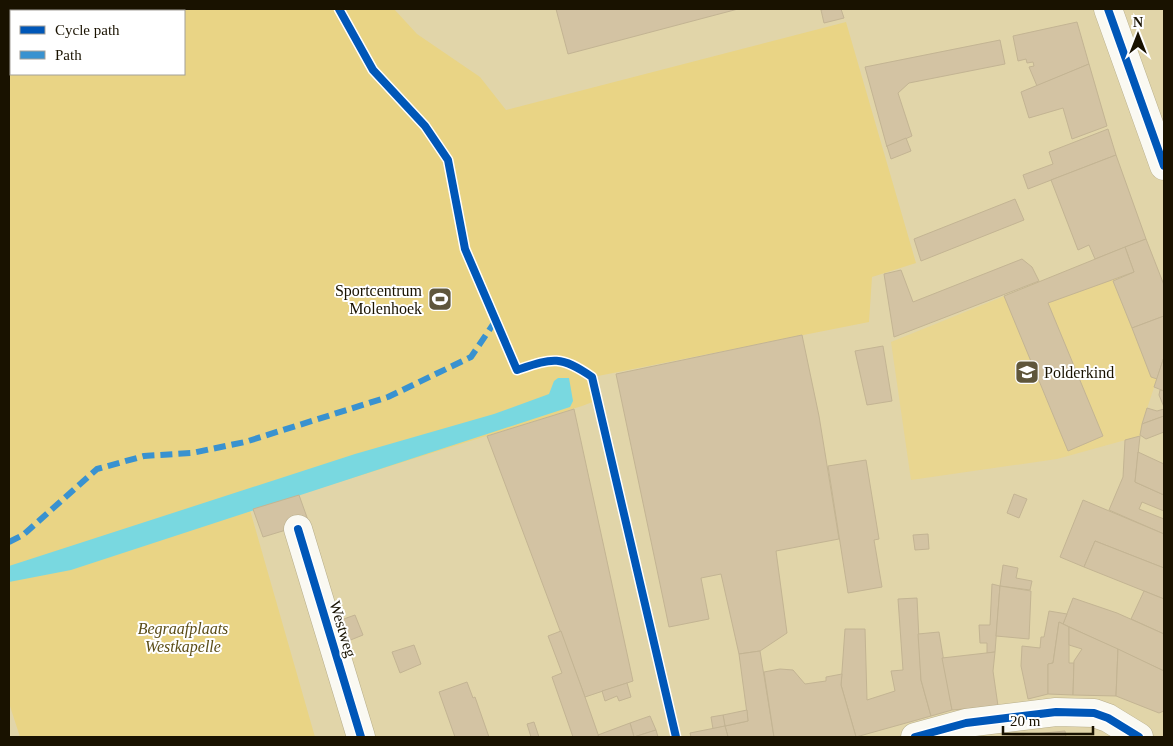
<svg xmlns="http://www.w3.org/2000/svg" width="1173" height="746" viewBox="0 0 1173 746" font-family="Georgia,serif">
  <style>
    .built { fill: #e9d690 }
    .green { fill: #e9d485; fill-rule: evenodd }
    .water { fill: #79d8e0 }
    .building { fill: #d3c3a3; stroke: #c3b493 }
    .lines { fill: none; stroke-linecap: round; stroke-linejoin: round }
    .minor-casing { stroke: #b8ae8a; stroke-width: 29 }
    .minor { stroke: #faf9f2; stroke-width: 28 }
    .quiet { stroke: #3992d0; stroke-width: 6; stroke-dasharray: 12 6; stroke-linecap: butt }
    .cycleway-casing { stroke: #fff; stroke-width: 11 }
    .cycleway { stroke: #0057b8; stroke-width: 8 }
    .labels { text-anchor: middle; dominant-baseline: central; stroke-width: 4; stroke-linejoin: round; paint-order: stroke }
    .poi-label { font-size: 16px; fill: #191200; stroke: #fff; text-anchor: end }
    .park-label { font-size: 16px; font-style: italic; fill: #5b4d17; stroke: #fff }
    .street-label { font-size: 16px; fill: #191200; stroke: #fff }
  </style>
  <rect width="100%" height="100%" fill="#e1d5a9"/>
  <polygon class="built" points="1125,247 1134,272 1113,281 1132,328 1164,316 1164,357 1142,424 1140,436 1057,459 911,480 891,342"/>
  <path class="green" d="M9 9H394L417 34 480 77 506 110 846 22 916 263 872 277 869 322 593 377 598 400 582 406 250 510 315 737H20L9 703ZM11 11H184V74H11Z"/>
  <polygon class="water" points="558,378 569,378 573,401 570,407 71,570 9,582 9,566 355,454 494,414 549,394 554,381"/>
  <g class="building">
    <polygon points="556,9 738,9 568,54"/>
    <polygon points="825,9 841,9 844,18 824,23 821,10"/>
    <polygon points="1077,22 1089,64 1037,86 1029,67 1034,66 1033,62 1027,63 1026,59 1018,61 1013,36"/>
    <polygon points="1000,40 1005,64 909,83 898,93 912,136 887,147 865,67"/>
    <polygon points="1089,64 1107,126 1072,139 1063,108 1029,118 1021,92"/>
    <polygon points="1108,129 1116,155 1028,189 1023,175 1053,164 1049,152"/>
    <polygon points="906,138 911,151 891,159 887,146"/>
    <polygon points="1116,155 1146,239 1095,259 1089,245 1078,250 1051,180"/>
    <polygon points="1015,199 1024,220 921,261 914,239"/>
    <polygon points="1146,239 1164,285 1164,316 1132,328 1113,281 1134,272 1125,247"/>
    <polygon points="1125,247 1134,272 1048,303 1103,436 1068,451 1004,296"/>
    <polygon points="1022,259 1032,267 1039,281 894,337 884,274 901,270 913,302"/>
    <polygon points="1164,316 1164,357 1157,379 1151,377 1132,328"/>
    <polygon points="802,335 819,416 839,539 776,551 787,633 760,651 739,654 721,574 701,578 709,619 669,627 616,374"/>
    <polygon points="883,346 892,401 867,405 855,351"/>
    <polygon points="1164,357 1164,391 1154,387"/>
    <polygon points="1160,390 1164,391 1164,407 1159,395"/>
    <polygon points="1147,408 1157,411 1164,409 1164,416 1142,424"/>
    <polygon points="574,409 633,681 585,697 487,436"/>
    <polygon points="1164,416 1164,432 1146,439 1140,435 1142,424"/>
    <polygon points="1140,436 1135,482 1164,495 1164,511 1142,502 1139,509 1164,519 1164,534 1109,510 1123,477 1125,440"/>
    <polygon points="1138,452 1164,464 1164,495 1135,482"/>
    <polygon points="866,460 879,539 874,540 882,587 848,593 828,466"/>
    <polygon points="1014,494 1027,499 1019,518 1007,513"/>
    <polygon points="299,495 309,523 263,537 253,509"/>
    <polygon points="1083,500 1164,534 1164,568 1095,541 1084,567 1060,557"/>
    <polygon points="928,534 929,549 915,550 913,535"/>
    <polygon points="1095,541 1164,568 1164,599 1084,567"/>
    <polygon points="1003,565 1018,568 1016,578 1032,581 1030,590 1000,586"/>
    <polygon points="992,584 1000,586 995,652 987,653 987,643 980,643 979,625 990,625"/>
    <polygon points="1000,586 1031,591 1029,639 996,636"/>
    <polygon points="1144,591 1164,599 1164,634 1131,619"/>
    <polygon points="917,598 921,680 931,716 856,737 841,685 845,629 865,629 867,700 895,691 891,671 903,670 898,599"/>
    <polygon points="1073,598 1117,613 1164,634 1164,671 1063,624"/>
    <polygon points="1049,611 1067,614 1063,624 1059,622 1053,663 1048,664 1048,694 1028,699 1021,666 1022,646 1040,648 1041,637 1044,637"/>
    <polygon points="355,615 363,635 348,641 338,621"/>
    <polygon points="1059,622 1069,627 1069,663 1074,663 1073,695 1048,694 1048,664 1053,663"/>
    <polygon points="1069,627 1118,649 1116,696 1073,695 1074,661 1082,649 1069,645"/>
    <polygon points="561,631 585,697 599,737 573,737 552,677 562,673 548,636"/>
    <polygon points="939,632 952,710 931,716 921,680 918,634"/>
    <polygon points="414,645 421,664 400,673 392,652"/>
    <polygon points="1118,649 1164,671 1164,711 1159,713 1116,696"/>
    <polygon points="760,651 774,737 728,737 725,726 748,721 739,654"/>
    <polygon points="995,652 993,671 998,706 952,710 942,658"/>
    <polygon points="780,669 793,670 805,684 826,681 826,677 842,674 841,685 856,737 774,737 764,672"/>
    <polygon points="467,682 473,698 475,697 489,737 455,737 439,692"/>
    <polygon points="627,683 631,697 619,701 617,696 605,701 602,691"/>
    <polygon points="747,710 748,721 725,726 723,715"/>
    <polygon points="723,715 725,726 713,729 711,717"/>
    <polygon points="650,716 656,730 634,737 630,723"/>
    <polygon points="534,722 539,737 531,737 527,724"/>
    <polygon points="630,723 634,737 656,730 658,737 599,737 598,735"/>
    <polygon points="725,726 728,737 691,737 690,733"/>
    <polygon points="1065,731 1066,737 1023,737 1023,735"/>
    <polygon points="1023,735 1023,737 999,737"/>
  </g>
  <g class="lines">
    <g class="minor-casing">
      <g id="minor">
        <polyline points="1108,9 1164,166"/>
        <polyline points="298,529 361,737"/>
        <polyline points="915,737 966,723 1056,712 1094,713 1108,718 1139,737"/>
      </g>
    </g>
    <use href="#minor" class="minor"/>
    <polyline class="quiet" points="9,542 23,535 97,469 144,456 192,453 245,442 388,397 471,357 496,320"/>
    <g class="cycleway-casing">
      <g id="cycleway">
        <path d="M339 9 373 70 425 126 448 160 465 249 517 370C553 358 560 355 592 377L676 737"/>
        <polyline points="1108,9 1164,166"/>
        <polyline points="298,529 361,737"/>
        <polyline points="915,737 966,723 1056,712 1094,713 1108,718 1139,737"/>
      </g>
    </g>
    <use href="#cycleway" class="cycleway"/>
  </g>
  <defs>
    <g id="stadium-square" transform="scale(1.25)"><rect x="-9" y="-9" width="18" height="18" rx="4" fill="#5f563b" stroke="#fff"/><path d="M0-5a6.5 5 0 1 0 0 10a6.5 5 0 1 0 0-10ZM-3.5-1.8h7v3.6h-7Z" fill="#fff"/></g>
    <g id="school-square" transform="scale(1.25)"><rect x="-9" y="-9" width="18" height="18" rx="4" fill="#5f563b" stroke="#fff"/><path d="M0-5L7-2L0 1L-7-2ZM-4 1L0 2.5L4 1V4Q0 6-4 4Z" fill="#fff"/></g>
  </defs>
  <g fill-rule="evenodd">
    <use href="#stadium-square" x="440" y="299"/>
    <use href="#school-square" x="1027" y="372"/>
  </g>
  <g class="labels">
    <g class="poi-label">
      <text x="422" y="290">Sportcentrum<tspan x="422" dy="18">Molenhoek</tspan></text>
      <text x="1044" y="372" text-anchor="start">Polderkind</text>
    </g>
    <g class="park-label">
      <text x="183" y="628">Begraafplaats<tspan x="183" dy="18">Westkapelle</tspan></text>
    </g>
    <g class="street-label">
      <text transform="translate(343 629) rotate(73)">Westweg</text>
    </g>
  </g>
  <rect width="1173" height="746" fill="none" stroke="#191200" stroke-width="20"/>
  <rect x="10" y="10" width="175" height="65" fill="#ffffff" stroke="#a3a099"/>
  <rect x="20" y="26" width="25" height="8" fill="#0057b8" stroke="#a3a099"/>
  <text x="55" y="35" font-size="15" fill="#191200">Cycle path</text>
  <rect x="20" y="51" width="25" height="8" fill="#3992d0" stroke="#a3a099"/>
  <text x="55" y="60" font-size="15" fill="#191200">Path</text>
  <g transform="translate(1138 35)" stroke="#ffffff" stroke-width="4" paint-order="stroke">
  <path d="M0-4L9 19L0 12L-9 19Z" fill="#191200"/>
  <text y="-8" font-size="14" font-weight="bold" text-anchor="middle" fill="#191200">N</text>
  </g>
  <path d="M1003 726v8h90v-8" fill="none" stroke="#191200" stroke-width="2.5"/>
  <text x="1010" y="726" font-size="15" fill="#191200" stroke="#ffffff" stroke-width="4" paint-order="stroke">20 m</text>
</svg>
